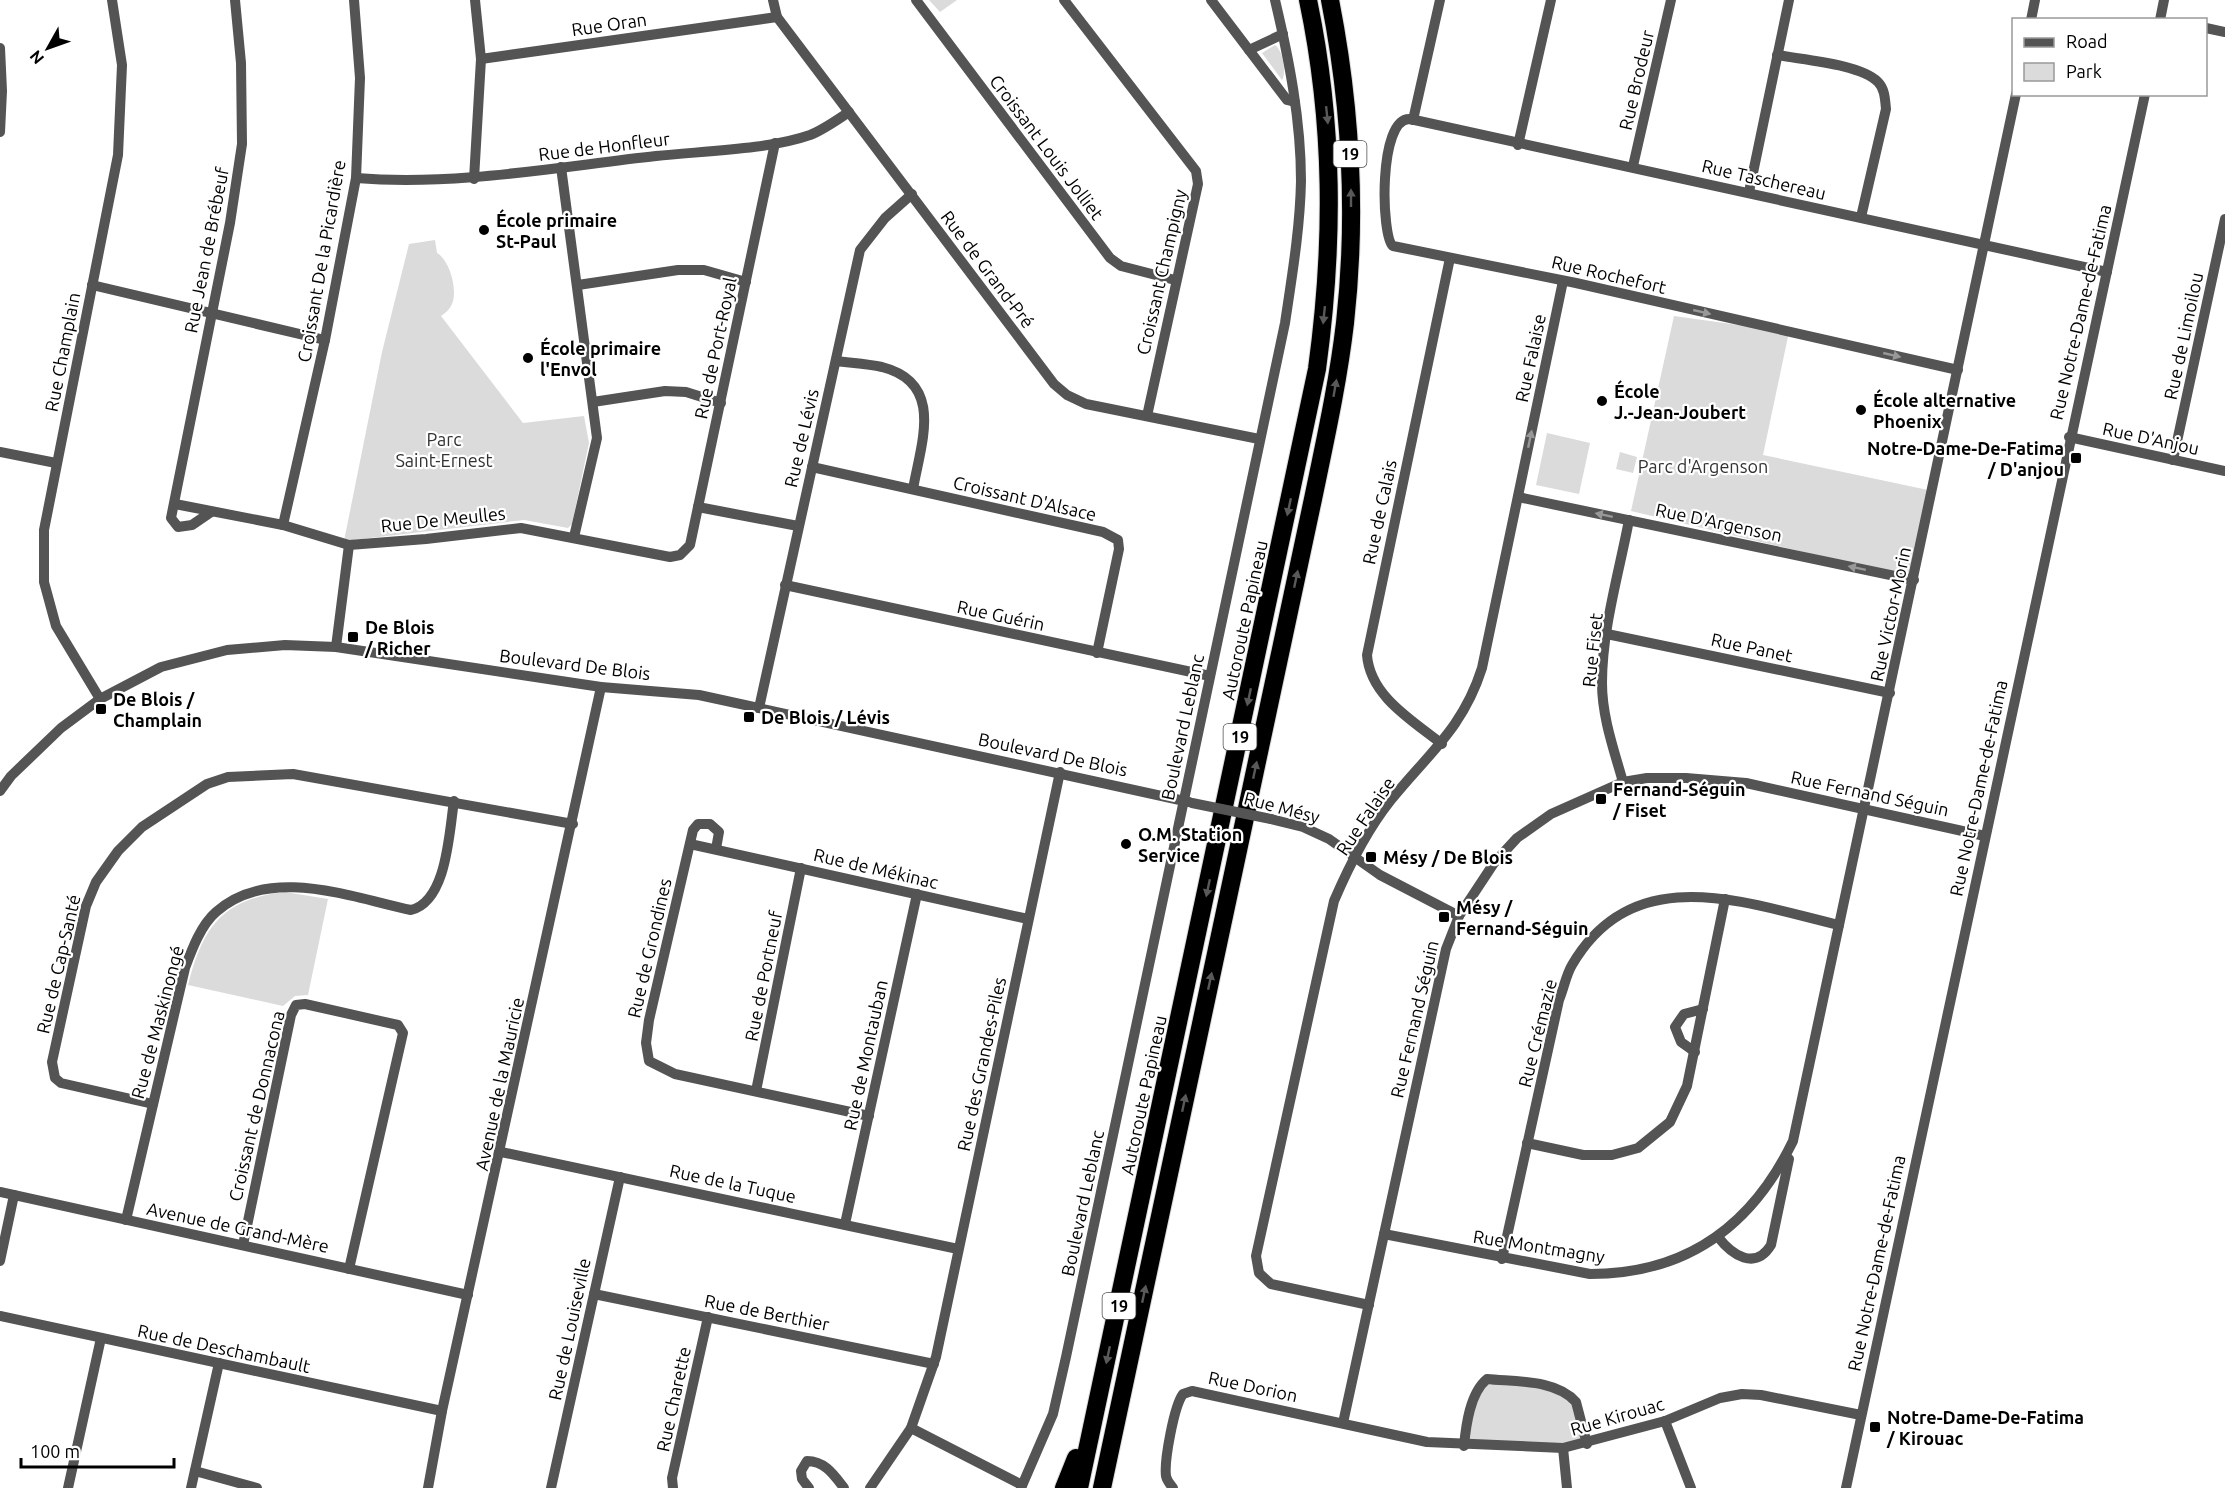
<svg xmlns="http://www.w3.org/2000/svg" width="2225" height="1488" viewBox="0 0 2225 1488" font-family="Ubuntu,sans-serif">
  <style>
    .green { fill: #dbdbdb }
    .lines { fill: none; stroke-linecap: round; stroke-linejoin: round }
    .motorway-casing { stroke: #dbdbdb; stroke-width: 20 }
    .minor { stroke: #545454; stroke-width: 10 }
    .motorway { stroke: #000; stroke-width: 18 }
    .minor-bridge { stroke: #545454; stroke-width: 10 }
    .oneway { fill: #595959 }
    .oneway2 { fill: #989898 }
    .poi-dot { fill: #000; stroke: #fff; stroke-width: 2 }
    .labels { text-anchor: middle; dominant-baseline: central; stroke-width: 4.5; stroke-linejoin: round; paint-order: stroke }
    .shield { fill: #fff; stroke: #4c4c4c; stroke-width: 1.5 }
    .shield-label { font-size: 16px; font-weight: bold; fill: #000 }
    .street-label { font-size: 18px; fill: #000; stroke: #fff }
    .poi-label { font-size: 18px; font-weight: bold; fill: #000; stroke: #fff; text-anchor: start }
    .park-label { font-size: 18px; fill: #323232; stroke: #fff }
  </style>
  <rect width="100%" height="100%" fill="#fff"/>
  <g class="green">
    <polygon points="929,0 957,0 940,12"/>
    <path d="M1275 45C1282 49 1287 72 1282 80L1262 53Z"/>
    <path d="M435 240 437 253C450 260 459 293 451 306 449 310 445 313 441 316L523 423 584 416 589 443 572 524 568 528 524 520 344 541 382 352 409 244Z"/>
    <polygon points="1674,316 1789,332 1763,455 1928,490 1913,578 1631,511"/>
    <polygon points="1547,433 1590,443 1579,494 1536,485"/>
    <polygon points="1620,452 1637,457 1633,473 1616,469"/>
    <path d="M285 892 328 899 308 995 295 996 283 1006 188 985C203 927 222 899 285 892Z"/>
    <polygon points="1487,1379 1553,1387 1572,1398 1587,1444 1464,1446 1466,1428"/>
  </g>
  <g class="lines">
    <g class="motorway-casing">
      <g id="motorway">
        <polyline points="1064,1488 1076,1458"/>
        <path d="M1079 1488 1317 369C1334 244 1334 124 1308 0"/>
        <path d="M1102 1488 1313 499C1325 441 1338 383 1345 323 1357 215 1351 107 1330 0"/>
      </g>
    </g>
    <g class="minor">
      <polyline points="773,0 777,17 1054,384 1067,395 1086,404 1259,439"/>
      <polyline points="916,0 1110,258 1121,266 1175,280"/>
      <polyline points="1064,0 1196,171 1198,184 1147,416"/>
      <polyline points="1211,0 1287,100 1295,102"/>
      <polyline points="2031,20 2035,0"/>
      <polyline points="2160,20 2164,0"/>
      <polyline points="2206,28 2225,32"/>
      <polyline points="0,48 2,91 0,132"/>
      <polyline points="1249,50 1283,34"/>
      <path d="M1777 55C1803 60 1860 64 1878 82 1885 89 1885 100 1886 109L1861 217"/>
      <polyline points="481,59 777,17"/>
      <polyline points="1413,120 1440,0"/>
      <polyline points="1518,145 1551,0"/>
      <polyline points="1633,166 1671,0"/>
      <polyline points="561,167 597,438 574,537"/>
      <path d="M356 178C457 186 556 167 656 156 702 151 767 150 810 135 823 130 837 120 849 112"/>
      <polyline points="474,179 481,59 475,0"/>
      <polyline points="1749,192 1789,0"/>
      <polyline points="92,285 325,340"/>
      <polyline points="578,285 678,270 704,270 746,282"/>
      <path d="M836 361C851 363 867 364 882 367 945 383 921 443 913 489"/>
      <path d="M1958 370 1576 283 1393 246C1381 237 1378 117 1410 119L2107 272"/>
      <polyline points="593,402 665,391 686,392 721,403"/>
      <polyline points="2069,437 2225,471"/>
      <polyline points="0,452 56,463"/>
      <polyline points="2173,460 2225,219"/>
      <polyline points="812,467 1103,532 1118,540 1119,549 1097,653"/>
      <polyline points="1518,497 1914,580"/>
      <polyline points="175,504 283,525 349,545 426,539 521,528 670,557 680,555 690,545 775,143"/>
      <polyline points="698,507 798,526"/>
      <polyline points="211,512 192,525 178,527 171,518 230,223 242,144 241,63 235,0"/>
      <polyline points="283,525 325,340 356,178 360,78 354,0"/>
      <polyline points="785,585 1210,676"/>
      <polyline points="1607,634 1890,693"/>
      <polyline points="336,647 349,545"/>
      <polyline points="100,699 56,626 44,582 44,530 118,155 122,65 112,0"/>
      <polyline points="759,708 860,250 885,218 912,194"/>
      <path d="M1442 744C1412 720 1370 696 1367 655L1450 258"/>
      <path d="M1623 782C1614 750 1602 717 1602 683 1602 629 1619 573 1629 520"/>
      <polyline points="0,791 11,776 61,728 100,699 161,667 227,650 285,645 336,647 601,687 699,695 1189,802"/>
      <polyline points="1271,819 1303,827 1329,839 1380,875 1459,916"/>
      <polyline points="690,844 1028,919"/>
      <polyline points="716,849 719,832 710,824 698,824 693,830 649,1020 646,1043 649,1061 675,1074 869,1116"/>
      <polyline points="1695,1052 1681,1042 1675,1027 1684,1014 1703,1009"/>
      <polyline points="756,1091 801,868"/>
      <polyline points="153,1104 61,1083 55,1078 52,1062 86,906 96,882 118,851 142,827 207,784 228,777 293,774 573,824"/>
      <polyline points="1527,1143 1583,1155 1612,1155 1638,1148 1670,1122 1687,1086 1725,899"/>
      <polyline points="501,1152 958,1249"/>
      <polyline points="0,1192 468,1295"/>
      <path d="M126 1220 185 968C192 949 201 925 216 912 269 865 350 897 411 910 447 901 449 833 454 801"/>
      <polyline points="845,1224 917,894"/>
      <path d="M1384 1234 1590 1274C1686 1274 1752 1226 1793 1141L2016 94"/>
      <path d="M1718 1237C1732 1255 1755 1271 1771 1245L1789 1159"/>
      <polyline points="243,1245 291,1015 296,1005 305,1004 398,1025 403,1033 349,1269"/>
      <path d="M1502 1259 1559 1000C1564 988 1566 975 1572 965 1634 859 1745 903 1839 925"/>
      <polyline points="0,1261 14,1195"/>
      <polyline points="594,1294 934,1364"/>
      <path d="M1369 1305 1271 1284 1259 1273 1256 1256 1334 901C1349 866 1367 830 1391 800 1429 753 1463 728 1482 668L1563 281"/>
      <polyline points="0,1316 442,1411"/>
      <polyline points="1665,1421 1691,1488"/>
      <polyline points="1343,1423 1446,949 1459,916 1494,863 1517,838 1551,814 1623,782 1647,778 1686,778 1746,783 1985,836"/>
      <polyline points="911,1428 1022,1485"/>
      <path d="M1464 1446C1466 1425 1470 1393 1487 1379 1515 1382 1556 1379 1576 1402L1587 1444"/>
      <polyline points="1563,1448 1567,1488"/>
      <polyline points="195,1471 257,1488"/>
      <polyline points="68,1488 101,1338"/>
      <polyline points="191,1488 219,1363"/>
      <polyline points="428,1488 442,1411 601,687"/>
      <polyline points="551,1488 620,1177"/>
      <polyline points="673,1488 672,1478 708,1317"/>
      <path d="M809 1488 802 1479 801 1471 807 1461C825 1461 834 1475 844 1488"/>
      <polyline points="870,1488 911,1428 936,1357 1060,772"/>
      <path d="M1021 1488 1053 1414 1066 1357 1285 323C1292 276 1300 229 1301 181 1301 120 1289 59 1275 0"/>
      <path d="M1173 1488C1170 1484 1167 1481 1166 1476 1164 1461 1174 1406 1183 1394L1192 1391 1427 1442 1563 1448 1665 1421 1720 1398 1742 1394 1761 1395 1861 1415"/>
      <polyline points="1846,1488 2145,94"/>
    </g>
    <use href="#motorway" class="motorway"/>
    <polyline class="minor-bridge" points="1192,803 1271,819"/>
  </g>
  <defs><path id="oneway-solid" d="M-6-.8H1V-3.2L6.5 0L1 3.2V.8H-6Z" transform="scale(1.5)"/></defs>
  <g class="oneway">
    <use href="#oneway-solid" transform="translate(1327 115) rotate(84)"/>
    <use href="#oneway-solid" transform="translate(1351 198) rotate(-90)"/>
    <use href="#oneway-solid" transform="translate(1324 315) rotate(96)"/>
    <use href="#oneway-solid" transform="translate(1335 388) rotate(-80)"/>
    <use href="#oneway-solid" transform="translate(1289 507) rotate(102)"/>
    <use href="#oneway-solid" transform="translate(1296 579) rotate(-78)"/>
    <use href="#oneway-solid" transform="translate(1249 697) rotate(102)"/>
    <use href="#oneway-solid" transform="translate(1255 770) rotate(-78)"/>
    <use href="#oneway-solid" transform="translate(1208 888) rotate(102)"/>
    <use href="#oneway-solid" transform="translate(1210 981) rotate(-78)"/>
    <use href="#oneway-solid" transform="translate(1184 1103) rotate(-78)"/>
    <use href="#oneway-solid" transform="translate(1144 1294) rotate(-78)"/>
    <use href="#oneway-solid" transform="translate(1108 1355) rotate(102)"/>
  </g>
  <g class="oneway2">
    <use href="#oneway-solid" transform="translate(1702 312) rotate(13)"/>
    <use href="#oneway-solid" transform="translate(1892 355) rotate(13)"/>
    <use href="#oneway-solid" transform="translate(1530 439) rotate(-78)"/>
    <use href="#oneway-solid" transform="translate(1604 515) rotate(-168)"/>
    <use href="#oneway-solid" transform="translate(1857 568) rotate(-168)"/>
  </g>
  <g class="poi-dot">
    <circle cx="484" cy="230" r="6"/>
    <circle cx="528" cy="358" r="6"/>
    <circle cx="1602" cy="401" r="6"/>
    <circle cx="1861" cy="410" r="6"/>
    <rect x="2070" y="452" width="12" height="12" rx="3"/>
    <rect x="347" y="631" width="12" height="12" rx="3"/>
    <rect x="95" y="703" width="12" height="12" rx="3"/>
    <rect x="743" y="711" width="12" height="12" rx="3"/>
    <rect x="1595" y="793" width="12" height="12" rx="3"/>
    <circle cx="1126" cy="844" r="6"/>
    <rect x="1365" y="851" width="12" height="12" rx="3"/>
    <rect x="1438" y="911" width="12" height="12" rx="3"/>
    <rect x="1869" y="1421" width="12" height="12" rx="3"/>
  </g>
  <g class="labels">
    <g class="shield">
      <rect x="1333.5" y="141" width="33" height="26" rx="4.5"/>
      <rect x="1223.5" y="724" width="33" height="26" rx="4.5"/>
      <rect x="1102.5" y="1293" width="33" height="26" rx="4.5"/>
    </g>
    <g class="shield-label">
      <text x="1350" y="154">19</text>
      <text x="1240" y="737">19</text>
      <text x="1119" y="1306">19</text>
    </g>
    <g class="street-label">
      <text transform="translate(609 24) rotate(-8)">Rue Oran</text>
      <text transform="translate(1636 80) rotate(-77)">Rue Brodeur</text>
      <text transform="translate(604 146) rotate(-7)">Rue de Honfleur</text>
      <text transform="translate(1047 147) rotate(53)">Croissant Louis Jolliet</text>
      <text transform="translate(1764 179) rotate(13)">Rue Taschereau</text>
      <text transform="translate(206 250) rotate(-79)">Rue Jean de Brébeuf</text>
      <text transform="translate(321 261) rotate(-80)">Croissant De la Picardière</text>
      <text transform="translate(988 269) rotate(53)">Rue de Grand-Pré</text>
      <text transform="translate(1161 272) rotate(-77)">Croissant Champigny</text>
      <text transform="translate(1609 274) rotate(13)">Rue Rochefort</text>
      <text transform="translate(2080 312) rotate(-77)">Rue Notre-Dame-de-Fatima</text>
      <text transform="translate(2183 336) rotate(-78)">Rue de Limoilou</text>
      <text transform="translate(715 348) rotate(-78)">Rue de Port-Royal</text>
      <text transform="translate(62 352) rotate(-79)">Rue Champlain</text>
      <text transform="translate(1530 358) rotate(-78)">Rue Falaise</text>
      <text transform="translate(801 438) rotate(-77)">Rue de Lévis</text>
      <text transform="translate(2151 438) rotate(12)">Rue D'Anjou</text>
      <text transform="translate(1025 498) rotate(13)">Croissant D'Alsace</text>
      <text transform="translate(1379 512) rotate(-78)">Rue de Calais</text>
      <text transform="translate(443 519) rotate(-6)">Rue De Meulles</text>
      <text transform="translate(1719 522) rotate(12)">Rue D'Argenson</text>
      <text transform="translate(1890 614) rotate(-78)">Rue Victor-Morin</text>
      <text transform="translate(1001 615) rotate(12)">Rue Guérin</text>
      <text transform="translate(1244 620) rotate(-78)">Autoroute Papineau</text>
      <text transform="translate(1752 647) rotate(12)">Rue Panet</text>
      <text transform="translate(1592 650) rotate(-84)">Rue Fiset</text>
      <text transform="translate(575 664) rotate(7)">Boulevard De Blois</text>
      <text transform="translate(1182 727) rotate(-78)">Boulevard Leblanc</text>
      <text transform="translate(1053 754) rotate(12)">Boulevard De Blois</text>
      <text transform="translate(1978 788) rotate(-78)">Rue Notre-Dame-de-Fatima</text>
      <text transform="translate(1870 793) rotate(12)">Rue Fernand Séguin</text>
      <text transform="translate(1282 807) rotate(15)">Rue Mésy</text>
      <text transform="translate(1365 816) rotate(-56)">Rue Falaise</text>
      <text transform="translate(876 868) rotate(13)">Rue de Mékinac</text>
      <text transform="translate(649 948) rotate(-77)">Rue de Grondines</text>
      <text transform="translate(58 964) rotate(-77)">Rue de Cap-Santé</text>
      <text transform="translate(763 976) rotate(-79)">Rue de Portneuf</text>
      <text transform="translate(1414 1019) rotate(-77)">Rue Fernand Séguin</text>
      <text transform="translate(157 1022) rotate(-75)">Rue de Maskinongé</text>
      <text transform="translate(1537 1033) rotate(-76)">Rue Crémazie</text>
      <text transform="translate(865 1055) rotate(-78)">Rue de Montauban</text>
      <text transform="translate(981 1064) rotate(-78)">Rue des Grandes-Piles</text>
      <text transform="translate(499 1084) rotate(-78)">Avenue de la Mauricie</text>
      <text transform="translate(1143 1095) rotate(-78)">Autoroute Papineau</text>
      <text transform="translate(256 1106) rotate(-77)">Croissant de Donnacona</text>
      <text transform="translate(733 1183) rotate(12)">Rue de la Tuque</text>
      <text transform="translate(1082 1203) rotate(-78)">Boulevard Leblanc</text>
      <text transform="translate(238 1227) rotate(12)">Avenue de Grand-Mère</text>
      <text transform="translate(1539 1246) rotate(9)">Rue Montmagny</text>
      <text transform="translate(1876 1263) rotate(-78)">Rue Notre-Dame-de-Fatima</text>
      <text transform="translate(767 1312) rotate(11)">Rue de Berthier</text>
      <text transform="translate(569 1329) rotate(-78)">Rue de Louiseville</text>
      <text transform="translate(224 1348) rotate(12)">Rue de Deschambault</text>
      <text transform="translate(1253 1386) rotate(12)">Rue Dorion</text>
      <text transform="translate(673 1399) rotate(-78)">Rue Charette</text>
      <text transform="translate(1617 1416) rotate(-16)">Rue Kirouac</text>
    </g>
    <g class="poi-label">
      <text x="496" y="220">École primaire<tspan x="496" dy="21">St-Paul</tspan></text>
      <text x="540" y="348">École primaire<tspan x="540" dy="21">l'Envol</tspan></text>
      <text x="1614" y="391">École<tspan x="1614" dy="21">J.-Jean-Joubert</tspan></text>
      <text x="1873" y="400">École alternative<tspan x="1873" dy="21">Phoenix</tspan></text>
      <text x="2064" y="448" text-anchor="end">Notre-Dame-De-Fatima<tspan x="2064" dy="21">/ D'anjou</tspan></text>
      <text x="365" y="627">De Blois<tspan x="365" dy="21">/ Richer</tspan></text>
      <text x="113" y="699">De Blois /<tspan x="113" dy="21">Champlain</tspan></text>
      <text x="761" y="717">De Blois / Lévis</text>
      <text x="1613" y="789">Fernand-Séguin<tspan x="1613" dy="21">/ Fiset</tspan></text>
      <text x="1138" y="834">O.M. Station<tspan x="1138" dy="21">Service</tspan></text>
      <text x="1383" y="857">Mésy / De Blois</text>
      <text x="1456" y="907">Mésy /<tspan x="1456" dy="21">Fernand-Séguin</tspan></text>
      <text x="1887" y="1417">Notre-Dame-De-Fatima<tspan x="1887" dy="21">/ Kirouac</tspan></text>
    </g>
    <g class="park-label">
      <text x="444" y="439">Parc<tspan x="444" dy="21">Saint-Ernest</tspan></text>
      <text x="1703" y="466">Parc d'Argenson</text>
    </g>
  </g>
  <rect x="2012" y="18" width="195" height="78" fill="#ffffff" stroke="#999999" stroke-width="1.5"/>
  <rect x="2024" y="38" width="30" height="9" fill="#545454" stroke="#999999" stroke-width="1.5"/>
  <text x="2066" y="48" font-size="18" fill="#000000">Road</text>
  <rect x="2024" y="63" width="30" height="18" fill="#dbdbdb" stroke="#999999" stroke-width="1.5"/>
  <text x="2066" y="78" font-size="18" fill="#000000">Park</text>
  <g transform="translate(48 48) rotate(230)" stroke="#ffffff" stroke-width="4.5" paint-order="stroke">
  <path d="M0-4.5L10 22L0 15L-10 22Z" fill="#000000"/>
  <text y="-9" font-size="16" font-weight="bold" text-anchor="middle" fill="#000000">N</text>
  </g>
  <path d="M21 1458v9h153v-9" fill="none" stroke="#000000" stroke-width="3"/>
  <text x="30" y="1458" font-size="18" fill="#000000" stroke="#ffffff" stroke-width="4.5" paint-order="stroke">100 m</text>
</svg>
